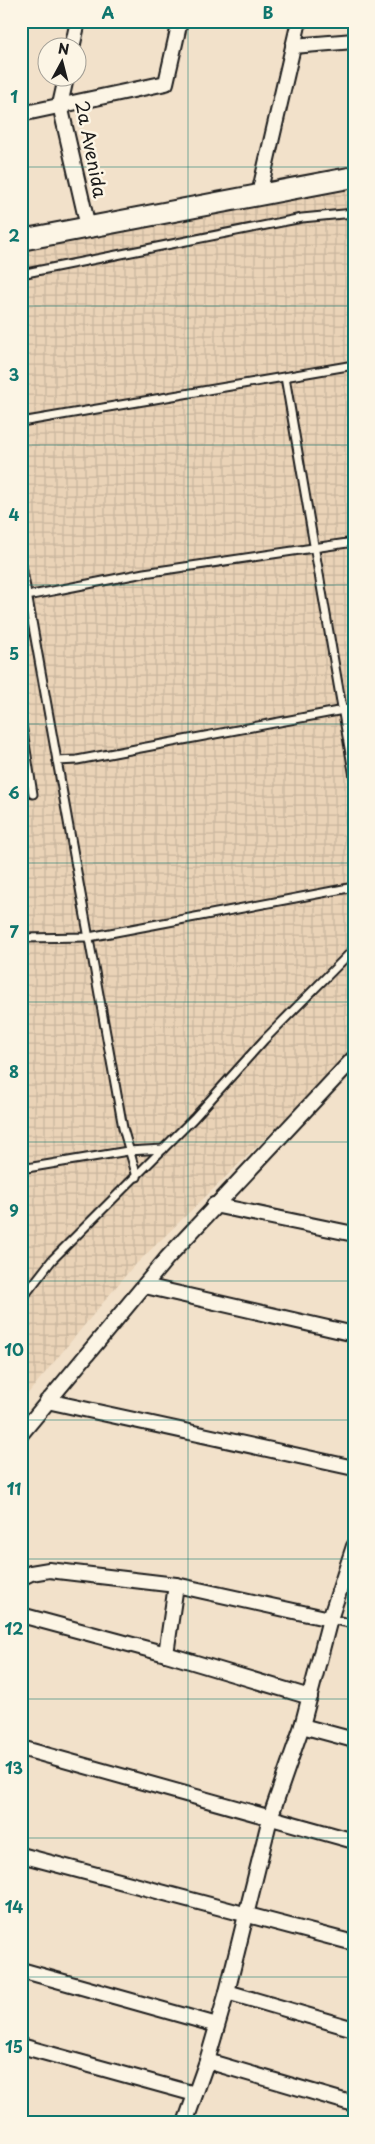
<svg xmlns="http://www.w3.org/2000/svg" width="375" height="2144" viewBox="0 0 375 2144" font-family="'Playpen Sans',sans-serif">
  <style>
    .industrial { fill: url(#industrial-grid) }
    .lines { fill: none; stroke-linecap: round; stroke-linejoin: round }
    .service-casing { stroke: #1c1c1c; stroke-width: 11 }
    .minor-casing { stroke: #1c1c1c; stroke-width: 18 }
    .secondary-casing { stroke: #1c1c1c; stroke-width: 24 }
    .service { stroke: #fcf5e5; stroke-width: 7 }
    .minor { stroke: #fcf5e5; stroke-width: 14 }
    .secondary { stroke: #fcf5e5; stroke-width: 20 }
    .grid { fill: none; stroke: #0f766e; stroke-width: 1; stroke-opacity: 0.55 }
    .labels { text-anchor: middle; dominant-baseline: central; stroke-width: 5; stroke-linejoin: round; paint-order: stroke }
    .street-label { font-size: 18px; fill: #1c1c1c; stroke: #fcf5e5 }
    .neatline { fill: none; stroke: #0f766e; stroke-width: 2 }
    .grid-label { font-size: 16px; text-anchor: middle; font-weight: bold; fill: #0f766e }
  </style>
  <defs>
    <pattern id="industrial-grid" width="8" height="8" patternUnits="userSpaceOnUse" patternTransform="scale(1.25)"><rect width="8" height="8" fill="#ead3b7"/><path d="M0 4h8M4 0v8" fill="none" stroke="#c8b59d"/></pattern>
  </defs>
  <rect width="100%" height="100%" fill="#f2e1ca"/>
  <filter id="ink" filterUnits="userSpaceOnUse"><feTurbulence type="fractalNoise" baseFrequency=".02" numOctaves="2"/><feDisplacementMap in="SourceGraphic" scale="10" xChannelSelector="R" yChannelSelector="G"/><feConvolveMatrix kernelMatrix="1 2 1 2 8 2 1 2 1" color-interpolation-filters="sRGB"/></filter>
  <g filter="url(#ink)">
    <polygon class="industrial" points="354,177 354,1052 130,1270 21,1402 21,240"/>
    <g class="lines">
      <g class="service-casing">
        <g id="service">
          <polyline points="21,274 302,218 354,213"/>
          <polyline points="285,377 354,777"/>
          <polyline points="21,422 354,365"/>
          <polyline points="21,560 123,1128 137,1177"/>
          <polyline points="27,596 144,573 354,542"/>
          <polyline points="21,718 33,794"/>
          <polyline points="57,761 77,760 354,708"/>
          <polyline points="21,938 89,937 354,887"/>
          <polyline points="21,1169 128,1151 163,1149"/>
          <polyline points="21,1272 26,1294"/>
          <polyline points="21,1300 52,1260 194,1118 264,1040 354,949"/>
          <polyline points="330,1619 354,1624"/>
        </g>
      </g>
      <g class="minor-casing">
        <g id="minor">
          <polyline points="293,46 354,41"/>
          <polyline points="72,48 78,21"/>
          <polyline points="66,78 60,105 88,227"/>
          <polyline points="21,114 166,83 180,21"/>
          <polyline points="259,194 299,21"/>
          <polyline points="214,1205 354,1234"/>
          <polyline points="145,1286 354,1334"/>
          <polyline points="47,1401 354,1468"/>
          <polyline points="21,1434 167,1258 354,1058"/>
          <polyline points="21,1578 31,1573 49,1570 176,1585 330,1619"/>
          <polyline points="21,1615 166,1654 310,1697"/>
          <polyline points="166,1654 176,1585"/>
          <polyline points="302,1726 354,1740"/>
          <polyline points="21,1748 354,1841"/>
          <polyline points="21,1855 354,1943"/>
          <polyline points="21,1970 217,2025"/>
          <polyline points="227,1992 354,2029"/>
          <polyline points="21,2046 195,2094"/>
          <polyline points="207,2061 354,2104"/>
          <polyline points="185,2123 207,2061 227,1992 270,1818 302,1726 330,1619 354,1546"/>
        </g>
      </g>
      <g class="secondary-casing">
        <polyline id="secondary" points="21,240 354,177"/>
      </g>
      <use href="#service" class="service"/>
      <use href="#minor" class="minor"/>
      <use href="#secondary" class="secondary"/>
    </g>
  </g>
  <path class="grid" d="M188 21V2123M21 167H354M21 306H354M21 445H354M21 585H354M21 724H354M21 863H354M21 1002H354M21 1142H354M21 1281H354M21 1420H354M21 1559H354M21 1699H354M21 1838H354M21 1977H354"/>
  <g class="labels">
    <g class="street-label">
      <text transform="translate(92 149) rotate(79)">2a Avenida</text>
    </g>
  </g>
  <rect width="375" height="2144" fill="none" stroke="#fcf5e5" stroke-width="55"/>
  <g transform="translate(62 62) rotate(7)"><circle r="24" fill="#fcf5e5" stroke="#a29e95"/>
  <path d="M0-4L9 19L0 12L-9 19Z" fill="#1c1c1c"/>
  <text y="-8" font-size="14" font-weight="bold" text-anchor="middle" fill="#1c1c1c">N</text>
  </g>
  <rect x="28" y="28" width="320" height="2088" class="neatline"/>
  <g class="grid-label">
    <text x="108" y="19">A</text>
    <text x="268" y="19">B</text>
    <text x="14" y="103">1</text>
    <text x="14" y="242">2</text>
    <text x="14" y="381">3</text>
    <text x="14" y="521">4</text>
    <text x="14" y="660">5</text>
    <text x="14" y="799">6</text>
    <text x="14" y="938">7</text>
    <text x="14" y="1078">8</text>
    <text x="14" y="1217">9</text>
    <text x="14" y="1356">10</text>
    <text x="14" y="1495">11</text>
    <text x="14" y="1635">12</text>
    <text x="14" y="1774">13</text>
    <text x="14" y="1913">14</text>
    <text x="14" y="2053">15</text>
  </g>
</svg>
